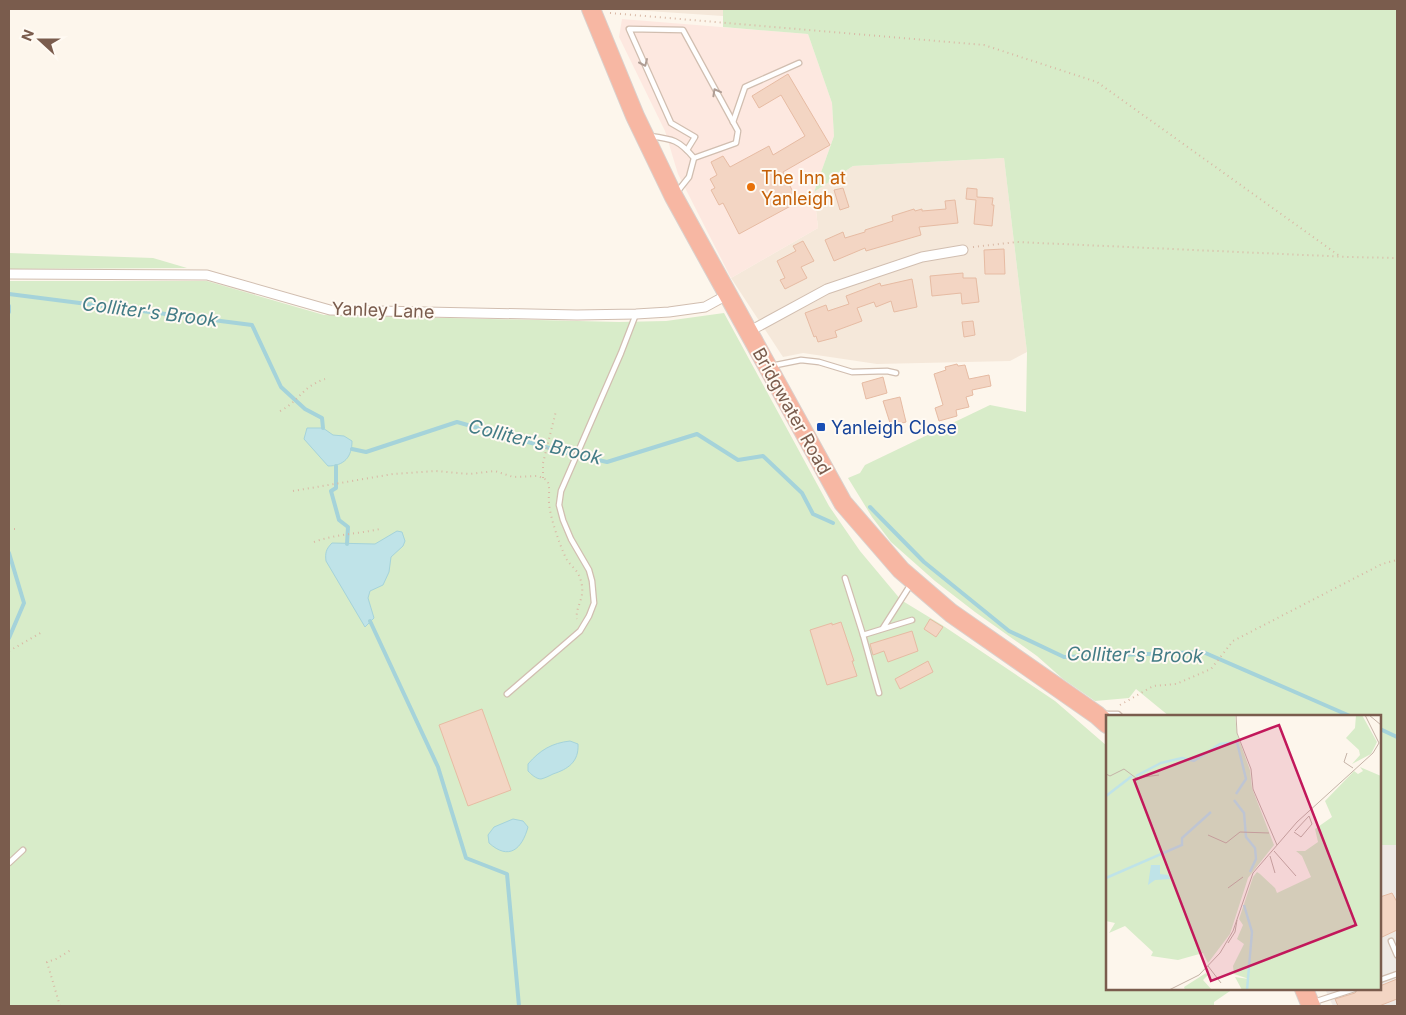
<svg xmlns="http://www.w3.org/2000/svg" width="1406" height="1015" viewBox="0 0 1406 1015" font-family="Inter,sans-serif">
  <style>
    .residential { fill: #f5e8da }
    .commercial { fill: #fde8e0 }
    .industrial { fill: #efe9e4 }
    .green { fill: #d8ecc9 }
    .water { fill: #bfe3e8; stroke: #a5d3da }
    .lines { fill: none; stroke-linecap: round; stroke-linejoin: round }
    .stream { stroke: #a5d3da; stroke-width: 4 }
    .building { fill: #f3d5c3; stroke: #e6bba3 }
    .lane-casing { stroke: #d1beb0; stroke-width: 7 }
    .street-casing { stroke: #d1beb0; stroke-width: 11 }
    .highway-casing { stroke: #dad1cd; stroke-width: 20 }
    .path { stroke: #d9b8a5; stroke-width: 2; stroke-dasharray: 1 4; stroke-linecap: butt }
    .lane { stroke: #fff; stroke-width: 4.5 }
    .street { stroke: #fff; stroke-width: 9 }
    .highway { stroke: #f7b7a3; stroke-width: 18 }
    .oneway { stroke: #af9d94 }
    .food-dot { fill: #e8710a; stroke: #fffaf3; stroke-width: 2 }
    .transit-dot { fill: #1a4fb4; stroke: #fffaf3; stroke-width: 2 }
    .labels { text-anchor: middle; dominant-baseline: central; stroke-width: 4; stroke-linejoin: round; paint-order: stroke }
    .food-label { font-size: 18px; fill: #c56008; stroke: #fffaf3; text-anchor: start }
    .street-label { font-size: 18px; fill: #7a5c4d; stroke: #fffaf3 }
    .transit-label { font-size: 18px; fill: #164399; stroke: #fffaf3; text-anchor: start }
    .water-label { font-size: 19px; font-style: italic; fill: #437c86; stroke: #fffaf3 }
    .inset-river { fill: none; stroke: #bfe3e8; stroke-width: 2.5 }
    .inset-road { fill: none; stroke: #c5b3a7; stroke-width: 1 }
    .view { fill: #c2185b; fill-opacity: 0.15; stroke: #c2185b; stroke-width: 2.5 }
    .inset-edge { fill: none; stroke: #7a5c4d; stroke-width: 2.5 }
  </style>
  <rect width="100%" height="100%" fill="#fdf6ec"/>
  <g class="residential">
    <polygon points="618,9 723,9 723,16"/>
    <polygon points="1004,158 1027,352 1010,361 877,364 803,353 783,357 731,278 818,228 814,192 853,166"/>
  </g>
  <polygon class="commercial" points="622,19 808,34 832,103 834,136 814,192 818,228 731,278 678,174 665,131 619,37"/>
  <polygon class="industrial" points="1383,844 1397,845 1397,1006 1333,1006 1325,989 1380,989 1380,845"/>
  <g class="green">
    <polygon points="723,9 1397,9 1397,845 1380,845 1380,716 1169,716 1136,689 1129,698 1095,701 1063,679 1037,656 975,612 935,581 891,542 872,517 848,478 860,473 865,465 990,405 1026,412 1027,352 1004,158 853,166 814,192 834,136 832,103 808,34 723,27"/>
    <polygon points="9,253 153,258 187,268 9,269"/>
    <polygon points="9,281 207,281 324,315 619,322 666,321 724,313 829,506 860,551 901,600 942,625 1055,701 1107,746 1107,989 1233,989 1214,1002 1214,1006 9,1006"/>
  </g>
  <g class="water">
    <path d="M307 428H323L333 435 344 436 352 441C352 457 344 466 328 466L304 439Z"/>
    <path d="M397 531 402 532 405 541 403 546 391 557 389 572 383 585 370 591 368 598 374 618 365 627 326 561C325 553 326 549 332 543L375 544Z"/>
    <path d="M570 741 578 744C579 762 568 769 553 774 549 776 545 778 541 779 536 779 531 774 528 771V764C540 750 552 743 570 741Z"/>
    <path d="M513 819 523 821 528 827C522 849 509 861 489 843L488 835 494 827Z"/>
  </g>
  <g class="lines">
    <g class="stream">
      <polyline points="9,294 252,325 281,387 305,409 322,418 323,428"/>
      <polyline points="9,306 9,312"/>
      <polyline points="352,449 366,452 457,422 567,453 607,462 697,434 738,460 763,456 802,493 813,514 833,523"/>
      <polyline points="336,466 336,488 331,491 339,520 348,527 347,544"/>
      <polyline points="870,507 924,562 1009,631 1064,657 1203,652 1350,716"/>
      <polyline points="9,553 24,603 9,638"/>
      <polyline points="370,621 438,767 466,858 507,874 519,1006"/>
      <polyline points="1380,729 1397,737"/>
    </g>
  </g>
  <g class="building">
    <polygon points="788,74 830,145 783,172 798,202 739,234 723,203 719,205 711,190 715,188 710,179 717,175 711,162 723,156 730,167 769,146 773,155 805,136 781,95 759,108 752,96"/>
    <polygon points="843,188 849,207 840,210 834,190"/>
    <polygon points="967,188 977,189 977,197 993,198 992,205 994,205 992,226 974,224 976,200 966,199"/>
    <polygon points="955,200 958,223 919,227 921,235 866,251 865,248 834,261 825,240 843,232 845,238 865,232 865,230 893,221 892,216 914,209 915,211 922,209 922,211 946,209 945,201"/>
    <polygon points="803,241 814,261 801,267 807,278 785,289 780,280 785,278 777,261 796,251 793,246"/>
    <polygon points="1004,249 1005,274 985,274 984,250"/>
    <polygon points="963,273 963,278 976,278 979,302 962,304 961,293 932,296 930,276"/>
    <polygon points="912,279 917,307 894,312 891,301 876,307 874,302 857,308 862,321 835,331 837,337 818,342 816,336 814,337 805,313 826,305 828,311 849,304 846,296 880,283 881,286"/>
    <polygon points="973,321 975,335 964,337 962,322"/>
    <polygon points="957,364 958,366 965,365 969,379 989,375 991,386 972,390 973,395 966,397 969,407 956,410 957,416 939,421 935,408 943,405 934,374 946,370 945,367"/>
    <polygon points="883,377 887,393 866,399 862,383"/>
    <polygon points="900,397 906,422 891,426 883,401"/>
    <polygon points="930,619 943,627 936,637 924,629"/>
    <polygon points="841,622 854,661 852,661 857,676 827,685 810,630 832,623 832,625"/>
    <polygon points="912,631 918,651 888,662 884,651 873,655 870,644"/>
    <polygon points="928,661 933,672 900,689 895,679"/>
    <polygon points="482,709 511,790 468,806 439,725"/>
    <polygon points="1392,893 1397,902 1397,930 1380,938 1380,897"/>
    <polygon points="1397,979 1397,999 1379,1006 1338,1006 1335,999 1355,993 1358,989 1380,989 1380,986"/>
  </g>
  <g class="lines">
    <g class="lane-casing">
      <g id="lane">
        <polyline points="733,122 745,87 799,63"/>
        <path d="M650 136C673 139 679 140 694 158L689 177 677 192"/>
        <polyline points="687,150 695,137 671,123 629,29 683,30 738,131 736,143 694,158"/>
        <polyline points="771,366 801,360 819,362 852,372 887,371 896,373"/>
        <polyline points="845,578 863,635 879,693"/>
        <polyline points="883,628 911,584"/>
        <polyline points="863,635 912,620"/>
        <polyline points="507,694 580,631 589,616 594,603 592,581 589,570 571,539 563,520 559,505 561,491 621,353 636,314"/>
        <polyline points="1105,714 1118,714 1120,716"/>
        <polyline points="9,863 23,850"/>
        <polyline points="1391,941 1397,955"/>
        <polyline points="1380,980 1397,974"/>
        <polyline points="1314,1002 1354,989"/>
      </g>
    </g>
    <g class="street-casing">
      <g id="street">
        <polyline points="9,274 207,275 330,310 577,315 636,314 669,312 705,307 727,295"/>
        <polyline points="748,332 827,289 922,257 963,250"/>
      </g>
    </g>
    <g class="highway-casing">
      <g id="highway">
        <polyline points="591,9 635,116 674,197 843,503 901,570 951,613 1097,715 1107,724"/>
        <polyline points="1304,989 1311,1006"/>
      </g>
    </g>
    <g class="path">
      <polyline points="610,13 984,45 1097,82 1341,257"/>
      <polyline points="973,247 1017,242 1349,257 1397,258"/>
      <path d="M280 411C300 401 301 387 325 379"/>
      <polyline points="543,478 543,463 556,411"/>
      <path d="M293 491 393 474 436 471 469 474 495 471 513 477 538 476 547 480C551 489 548 494 549 503 550 517 559 543 565 556 570 568 579 567 582 586 584 600 575 608 577 619"/>
      <polyline points="9,529 18,529"/>
      <path d="M314 542C335 534 358 534 380 529"/>
      <polyline points="9,651 42,632"/>
      <polyline points="1120,705 1153,686 1176,684 1211,669 1233,641 1382,564 1397,560"/>
      <polyline points="60,1006 47,962 56,959 71,950"/>
    </g>
    <use href="#lane" class="lane"/>
    <use href="#street" class="street"/>
    <use href="#highway" class="highway"/>
  </g>
  <defs><path id="oneway-chevron" d="M-2-3.5L2.5 0L-2 3.5" fill="none" stroke-width="1.6" stroke-linecap="round" stroke-linejoin="round" transform="scale(1.25)"/></defs>
  <g class="oneway">
    <use href="#oneway-chevron" transform="translate(644 63) rotate(66)"/>
    <use href="#oneway-chevron" transform="translate(716 92) rotate(-119)"/>
  </g>
  <circle class="food-dot" cx="751" cy="187" r="5"/>
  <rect class="transit-dot" x="816" y="422" width="10" height="10" rx="2.5"/>
  <g class="labels">
    <g class="food-label">
      <text x="761" y="177">The Inn at<tspan x="761" dy="21">Yanleigh</tspan></text>
    </g>
    <g class="street-label">
      <text transform="translate(383 310) rotate(2)">Yanley Lane</text>
      <text transform="translate(792 411) rotate(61)">Bridgwater Road</text>
    </g>
    <g class="transit-label">
      <text x="831" y="427">Yanleigh Close</text>
    </g>
    <g class="water-label">
      <text transform="translate(150 312) rotate(7)">Colliter's Brook</text>
      <text transform="translate(535 442) rotate(14)">Colliter's Brook</text>
      <text transform="translate(1135 655) rotate(1)">Colliter's Brook</text>
    </g>
  </g>
  <g transform="translate(1106 715)">
    <rect width="275" height="275" fill="#fdf6ec"/>
    <path d="M0 0H129L131 19 144 55 146 73 168 130 142 163 124 219 102 248 97 238 72 245 45 241 47 237 19 211 3 218 9 208 0 206ZM250 0H256L271 27 265 39 246 49 254 40 253 35 240 23 249 13ZM254 52 275 61V275H136L129 262 143 264 128 259 127 251 138 229 131 224 137 210 133 204 147 162 151 157 154 159 169 173 171 178 205 162 196 141 190 136H199L212 127 209 114 226 102 219 86 248 56 252 59 257 56ZM100 258 102 260 97 265 106 275H79L78 272Z" fill="#d8ecc9"/>
    <path d="M45 150H54V159L62 160 64 164 49 165 42 170Z" fill="#bfe3e8"/>
    <path class="inset-river" d="M30 61 55 48 76 43 88 46 114 29 131 27 140 64 130 79M0 81 26 61M128 85 138 98 140 122 149 133 150 144 144 157M0 163 76 130V123L105 97M138 190 146 217 141 275"/>
    <path class="inset-road" d="M130 0 131 18 145 54 147 74 171 130M259 0 273 28M263 0 275 10M241 38 238 47 247 53M0 59 4 61 18 54 30 63 53 60M188 117 195 122 206 109 203 101 189 116M102 120 120 128 134 117 163 118M168 136 190 161M164 141 169 158M122 173 137 162M122 228 129 217 131 205M102 251 115 268M63 275 93 260 114 238 127 216 147 158 191 107 267 38 273 28"/>
    <path class="view" d="M173 10 250 210 105 266 28 65Z"/>
    <rect width="275" height="275" class="inset-edge"/>
  </g>
  <rect width="1406" height="1015" fill="none" stroke="#7a5c4d" stroke-width="20"/>
  <g transform="translate(40 40) rotate(291)" stroke="#fffaf3" stroke-width="4" paint-order="stroke">
  <path d="M0-4L9 19L0 12L-9 19Z" fill="#7a5c4d"/>
  <text y="-8" font-size="14" font-weight="bold" text-anchor="middle" fill="#7a5c4d">N</text>
  </g>
</svg>
